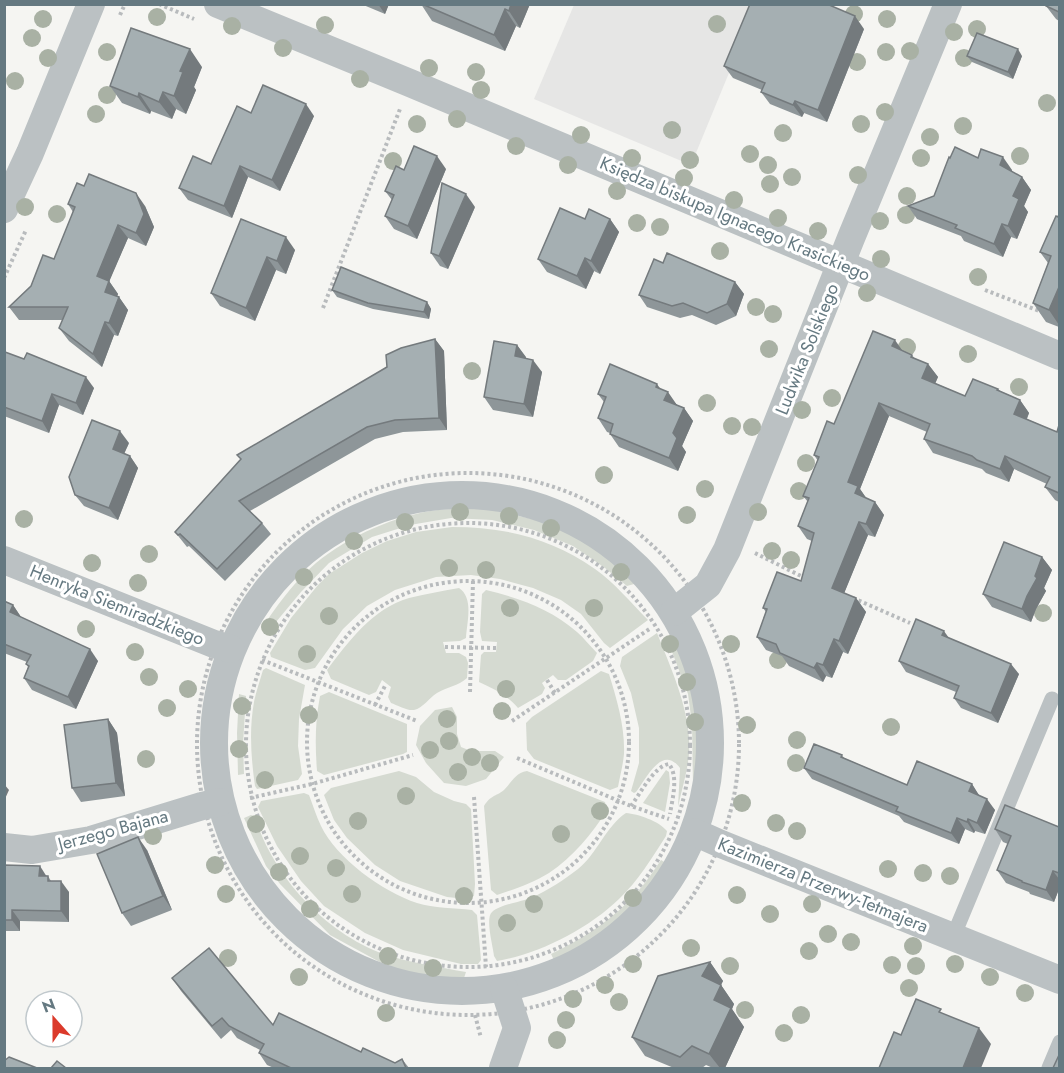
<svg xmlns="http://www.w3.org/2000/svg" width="1064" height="1073" viewBox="0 0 1064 1073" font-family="Jost,sans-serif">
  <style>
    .built { fill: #e6e6e5 }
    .green { fill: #d5dad1 }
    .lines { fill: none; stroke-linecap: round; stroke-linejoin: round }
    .path { stroke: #b8bbbd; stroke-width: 4; stroke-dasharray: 3 3; stroke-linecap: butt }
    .service { stroke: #bbc1c3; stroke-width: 15 }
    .minor { stroke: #bbc1c3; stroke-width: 28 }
    .tree { fill: #a9b1a4 }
    .wall { fill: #8e9699 }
    .shaded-wall { fill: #747a7d }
    .building { fill: #a5afb2; stroke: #747a7d; stroke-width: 1.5 }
    .labels { text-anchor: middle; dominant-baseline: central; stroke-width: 6; stroke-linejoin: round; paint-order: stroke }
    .street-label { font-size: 18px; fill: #657981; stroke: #fff }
  </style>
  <rect width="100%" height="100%" fill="#f5f5f2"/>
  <polygon class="built" points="574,5 757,5 691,165 534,99"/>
  <g class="green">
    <path d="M489 509 541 521 574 536 615 561 634 579V584L627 586 605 568 573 546 534 530 492 520 451 518 410 525 372 537 329 563 301 592 276 622 268 619C282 599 297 579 316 563 349 536 396 515 438 510 455 508 472 509 489 509Z"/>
    <path d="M452 527C505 527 551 538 595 569 615 583 631 603 648 620L610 648 604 643 581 614 561 600 533 588 500 579 471 575 436 577 395 590 367 606 343 629 315 668 305 670 271 657 270 653 291 618 318 585 329 574 362 553 387 541 416 532Z"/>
    <path d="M459 588C474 598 467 622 466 638L460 641 443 642 446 653H459L466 657 468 663 467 678C458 686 447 687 437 693 429 698 423 708 414 710 407 711 397 705 391 703L388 697 391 687 382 680 376 692 369 695 331 679 327 670C349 641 372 609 409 598 425 594 442 591 459 588Z"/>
    <path d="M486 590C519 598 551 609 577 632 584 638 590 646 597 653L593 661 566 680H558L553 675 542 683 545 688 542 694 518 708C507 695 494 689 479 682L481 655 484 652H496L497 642 482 641 480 632 482 594Z"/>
    <path d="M657 633C672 671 695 720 688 762 686 777 681 792 678 807L680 768C662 744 647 778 636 792L634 793 631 791 639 763V728L631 693 620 666 622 657Z"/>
    <polygon points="677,637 699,688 707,724 701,786 696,789 693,786 692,724 688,694 668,641 671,638"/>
    <path d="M266 668 305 685 299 719 298 746 302 774 298 780 257 789 255 786C251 758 249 730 254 702 256 691 260 681 263 670Z"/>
    <path d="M601 671 609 674C617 700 625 727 624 754 623 765 620 776 618 787L610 790 534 759 527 750 526 723 532 717Z"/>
    <path d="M329 692 407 724V752L403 754 324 775 317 771C315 744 315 722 320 696Z"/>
    <polygon points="239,694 246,696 243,744 244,774 238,775 237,733"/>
    <polygon points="452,707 457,717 457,734 461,747 471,751 495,751 504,757 486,779 466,786 444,783 426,763 416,745 420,726 435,710"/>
    <polygon points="666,770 669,772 670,783 665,812 643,803"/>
    <polygon points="399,771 416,777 434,792 454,801 466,804 471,809 475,884 474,896 466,899 447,897 400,881 375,865 347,838 334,820 324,795 331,788"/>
    <path d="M527 771 605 802 607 810C592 834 573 857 549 873 533 883 515 889 497 895L491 890 484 806C491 795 495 797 504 790 512 782 515 773 527 771Z"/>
    <path d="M304 793 309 795C313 805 316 816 321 826 336 858 383 892 417 903 434 908 454 908 472 910L477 915 481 960 478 964H461L403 950 365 933 324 906 301 881 277 846 258 807 261 801Z"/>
    <path d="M626 813C638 814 659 821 667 831L666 836C652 858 638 881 619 899 588 929 539 954 497 961L494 956C493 946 485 918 492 912 501 904 521 902 531 898 548 890 564 880 578 869 597 854 606 826 626 813Z"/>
    <path d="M251 815 255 817C273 876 325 933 384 954 411 963 438 967 466 972L463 981 425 976 387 966 330 935 280 884 266 866 244 818Z"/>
    <path d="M661 860 666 863C637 910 605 939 554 960L551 954C583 939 615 918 639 890 647 881 654 870 661 860Z"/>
  </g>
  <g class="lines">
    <g class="path">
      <polyline points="159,4 194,19"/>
      <polyline points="120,15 125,4"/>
      <polyline points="4,278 26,230"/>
      <polyline points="985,290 1042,312"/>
      <polyline points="323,308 400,109"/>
      <circle cx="468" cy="744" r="271"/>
      <circle cx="468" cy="745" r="222"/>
      <polyline points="755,553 805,578"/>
      <circle cx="468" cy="742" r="161"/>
      <polyline points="853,598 910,623"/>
      <polyline points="445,647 496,648"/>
      <polyline points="262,660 417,721"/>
      <polyline points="547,680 555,693"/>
      <polyline points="470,692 473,581"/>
      <polyline points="375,705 386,684"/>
      <polyline points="512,721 651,628"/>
      <polyline points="517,758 631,806 669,819"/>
      <polyline points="474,797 486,967"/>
      <polyline points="250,798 312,784 413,755"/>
      <path d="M631 806C640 794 654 766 669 764 679 777 672 800 670 814"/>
      <polyline points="475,1015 481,1038"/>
    </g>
    <g class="service">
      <polyline points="953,937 1052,699"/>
      <polyline points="1049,1068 1060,1042"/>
    </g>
    <g class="minor">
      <polyline points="218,4 410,83 1060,356"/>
      <polyline points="4,209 30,153 91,4"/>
      <circle cx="462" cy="743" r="248"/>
      <polyline points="4,560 214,644 231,649"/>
      <polyline points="674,612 708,585 727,550 851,238 948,4"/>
      <polyline points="694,832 721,844 1060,980"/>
      <polyline points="4,847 32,850 91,840 202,806 220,802"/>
      <polyline points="503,1068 517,1028 504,988"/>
    </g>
  </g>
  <g class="tree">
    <circle cx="854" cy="14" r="9"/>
    <circle cx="157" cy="17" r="9"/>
    <circle cx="43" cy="19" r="9"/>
    <circle cx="887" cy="19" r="9"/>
    <circle cx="717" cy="24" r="9"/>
    <circle cx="325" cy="25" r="9"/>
    <circle cx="232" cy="26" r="9"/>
    <circle cx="977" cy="29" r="9"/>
    <circle cx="954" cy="32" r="9"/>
    <circle cx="32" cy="38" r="9"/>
    <circle cx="283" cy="48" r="9"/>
    <circle cx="910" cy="51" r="9"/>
    <circle cx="107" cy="52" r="9"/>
    <circle cx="886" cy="52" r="9"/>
    <circle cx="48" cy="58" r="9"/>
    <circle cx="964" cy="58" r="9"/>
    <circle cx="857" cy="62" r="9"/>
    <circle cx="429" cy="68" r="9"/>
    <circle cx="476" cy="72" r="9"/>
    <circle cx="360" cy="79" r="9"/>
    <circle cx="15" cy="81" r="9"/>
    <circle cx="481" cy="90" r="9"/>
    <circle cx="107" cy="95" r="9"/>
    <circle cx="1047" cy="103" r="9"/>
    <circle cx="885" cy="112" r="9"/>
    <circle cx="96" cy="114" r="9"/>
    <circle cx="457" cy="119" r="9"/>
    <circle cx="417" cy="124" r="9"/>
    <circle cx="861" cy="124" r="9"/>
    <circle cx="963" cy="126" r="9"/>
    <circle cx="672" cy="130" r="9"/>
    <circle cx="783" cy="133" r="9"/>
    <circle cx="581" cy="135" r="9"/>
    <circle cx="930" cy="137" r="9"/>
    <circle cx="516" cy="146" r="9"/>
    <circle cx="750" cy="154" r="9"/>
    <circle cx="1020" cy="156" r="9"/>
    <circle cx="632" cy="158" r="9"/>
    <circle cx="921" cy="158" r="9"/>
    <circle cx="690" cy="160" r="9"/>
    <circle cx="393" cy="161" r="9"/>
    <circle cx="568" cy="165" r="9"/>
    <circle cx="768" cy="165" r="9"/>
    <circle cx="858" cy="175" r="9"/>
    <circle cx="792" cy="177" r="9"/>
    <circle cx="684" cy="178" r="9"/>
    <circle cx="770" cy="184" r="9"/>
    <circle cx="617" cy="191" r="9"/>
    <circle cx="907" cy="196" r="9"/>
    <circle cx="734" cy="200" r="9"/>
    <circle cx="25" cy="207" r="9"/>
    <circle cx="57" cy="214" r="9"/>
    <circle cx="906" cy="215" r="9"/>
    <circle cx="778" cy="218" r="9"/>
    <circle cx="880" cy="221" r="9"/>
    <circle cx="637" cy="223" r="9"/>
    <circle cx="660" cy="227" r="9"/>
    <circle cx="818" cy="231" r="9"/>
    <circle cx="720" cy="251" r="9"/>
    <circle cx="881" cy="259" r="9"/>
    <circle cx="978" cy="277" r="9"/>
    <circle cx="867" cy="293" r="9"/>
    <circle cx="756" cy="307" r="9"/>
    <circle cx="773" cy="314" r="9"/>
    <circle cx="907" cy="347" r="9"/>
    <circle cx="769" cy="349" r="9"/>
    <circle cx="968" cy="354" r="9"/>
    <circle cx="472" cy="371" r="9"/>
    <circle cx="1019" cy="387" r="9"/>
    <circle cx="832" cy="398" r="9"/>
    <circle cx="707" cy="403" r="9"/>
    <circle cx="802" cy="410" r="9"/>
    <circle cx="732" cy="426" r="9"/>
    <circle cx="752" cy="427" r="9"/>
    <circle cx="806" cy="463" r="9"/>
    <circle cx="604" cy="475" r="9"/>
    <circle cx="705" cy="489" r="9"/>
    <circle cx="799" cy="491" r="9"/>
    <circle cx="460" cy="512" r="9"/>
    <circle cx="758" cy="512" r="9"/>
    <circle cx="687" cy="515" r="9"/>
    <circle cx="509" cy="516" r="9"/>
    <circle cx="24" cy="519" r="9"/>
    <circle cx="405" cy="522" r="9"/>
    <circle cx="551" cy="528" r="9"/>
    <circle cx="354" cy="541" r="9"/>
    <circle cx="772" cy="551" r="9"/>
    <circle cx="149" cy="554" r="9"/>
    <circle cx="791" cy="560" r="9"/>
    <circle cx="92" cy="563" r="9"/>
    <circle cx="449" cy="568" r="9"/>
    <circle cx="486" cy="570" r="9"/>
    <circle cx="621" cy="572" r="9"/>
    <circle cx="304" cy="577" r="9"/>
    <circle cx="138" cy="583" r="9"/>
    <circle cx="510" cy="608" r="9"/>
    <circle cx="594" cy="608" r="9"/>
    <circle cx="1043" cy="613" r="9"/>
    <circle cx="329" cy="616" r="9"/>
    <circle cx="270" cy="627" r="9"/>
    <circle cx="86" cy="629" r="9"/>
    <circle cx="670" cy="644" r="9"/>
    <circle cx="731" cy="644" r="9"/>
    <circle cx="135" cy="652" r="9"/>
    <circle cx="307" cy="654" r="9"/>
    <circle cx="778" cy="660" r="9"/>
    <circle cx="149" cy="677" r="9"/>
    <circle cx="687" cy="682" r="9"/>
    <circle cx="188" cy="689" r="9"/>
    <circle cx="506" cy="689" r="9"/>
    <circle cx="242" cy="706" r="9"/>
    <circle cx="167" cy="708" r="9"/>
    <circle cx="502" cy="711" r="9"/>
    <circle cx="309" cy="715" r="9"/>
    <circle cx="447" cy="719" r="9"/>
    <circle cx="695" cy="722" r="9"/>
    <circle cx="747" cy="725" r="9"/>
    <circle cx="891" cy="727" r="9"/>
    <circle cx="797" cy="740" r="9"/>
    <circle cx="449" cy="741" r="9"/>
    <circle cx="239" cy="749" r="9"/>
    <circle cx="430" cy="750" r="9"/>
    <circle cx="472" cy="757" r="9"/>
    <circle cx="146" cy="759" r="9"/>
    <circle cx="490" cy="763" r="9"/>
    <circle cx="796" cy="763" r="9"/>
    <circle cx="458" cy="772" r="9"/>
    <circle cx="265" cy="780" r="9"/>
    <circle cx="406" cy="796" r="9"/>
    <circle cx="742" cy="803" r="9"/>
    <circle cx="600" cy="811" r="9"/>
    <circle cx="358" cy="821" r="9"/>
    <circle cx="776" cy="823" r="9"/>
    <circle cx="256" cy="824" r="9"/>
    <circle cx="797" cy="831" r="9"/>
    <circle cx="561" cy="834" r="9"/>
    <circle cx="153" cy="836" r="9"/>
    <circle cx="300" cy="856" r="9"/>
    <circle cx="215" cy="865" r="9"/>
    <circle cx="336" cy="868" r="9"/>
    <circle cx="888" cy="869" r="9"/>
    <circle cx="279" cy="872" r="9"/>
    <circle cx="923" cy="873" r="9"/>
    <circle cx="950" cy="876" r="9"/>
    <circle cx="226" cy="894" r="9"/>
    <circle cx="352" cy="894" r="9"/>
    <circle cx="737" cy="895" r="9"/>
    <circle cx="464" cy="896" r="9"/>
    <circle cx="633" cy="898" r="9"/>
    <circle cx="534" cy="904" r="9"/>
    <circle cx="812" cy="904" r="9"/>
    <circle cx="310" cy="909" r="9"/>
    <circle cx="770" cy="914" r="9"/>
    <circle cx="507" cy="923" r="9"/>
    <circle cx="828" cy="934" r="9"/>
    <circle cx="851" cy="942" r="9"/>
    <circle cx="913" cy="946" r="9"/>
    <circle cx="691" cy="948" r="9"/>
    <circle cx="809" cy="951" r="9"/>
    <circle cx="388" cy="956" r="9"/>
    <circle cx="228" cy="958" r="9"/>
    <circle cx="633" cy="964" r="9"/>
    <circle cx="955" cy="964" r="9"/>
    <circle cx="892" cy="965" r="9"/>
    <circle cx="730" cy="966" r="9"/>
    <circle cx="916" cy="966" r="9"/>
    <circle cx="433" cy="968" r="9"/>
    <circle cx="299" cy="977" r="9"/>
    <circle cx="990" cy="977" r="9"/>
    <circle cx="605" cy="985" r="9"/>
    <circle cx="909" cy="988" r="9"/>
    <circle cx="1025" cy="993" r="9"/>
    <circle cx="573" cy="999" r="9"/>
    <circle cx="619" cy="1002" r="9"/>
    <circle cx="745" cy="1010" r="9"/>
    <circle cx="386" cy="1013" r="9"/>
    <circle cx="801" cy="1015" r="9"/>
    <circle cx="566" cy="1020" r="9"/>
    <circle cx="784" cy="1033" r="9"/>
    <circle cx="557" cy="1040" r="9"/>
  </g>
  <g class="wall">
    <polygon points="361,4 389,4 385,14"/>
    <polygon points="421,4 530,4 520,28 516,26 505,51 432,21"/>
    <polygon points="1059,4 1059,21 1056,19 1046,6"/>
    <polygon points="864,29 827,122 804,113 802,117 770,104 761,92 762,90 733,78 724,66"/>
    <polygon points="967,56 1022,56 1013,79 972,62"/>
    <polygon points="202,67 194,87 196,90 186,114 176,109 172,119 151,111 150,114 122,103 110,86"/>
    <polygon points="251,113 314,116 280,191 248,177 232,218 188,200 179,188 211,164"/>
    <polygon points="978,158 1012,170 1012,172 1022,177 1031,190 1024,206 1028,212 1017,239 1011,237 1003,257 964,241 961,236 917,219 908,206 934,196"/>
    <polygon points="446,169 417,239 394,229 385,216 392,200 385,191"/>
    <polygon points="84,186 145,206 154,227 146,246 128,238 109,281 118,294 117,296 119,297 128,310 118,336 114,335 102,367 69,341 59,328 63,320 19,320 9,307 31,286 54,259 73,212 68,204"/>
    <polygon points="475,207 448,269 440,266 431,253"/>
    <polygon points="1059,214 1059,327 1046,322 1033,303 1048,263 1040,252"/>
    <polygon points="241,219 295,250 286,274 276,270 255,321 220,306 211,293"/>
    <polygon points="585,219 610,219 619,232 600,274 594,271 586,289 547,272 538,259"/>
    <polygon points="663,263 735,282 744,294 736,316 716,325 692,315 680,318 647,307 639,295"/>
    <polygon points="332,290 427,302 431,309 429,319 373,309 337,297"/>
    <polygon points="435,339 444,351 447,430 403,432 375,439 250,511 262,523 271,534 225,581 189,546 187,547 175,532"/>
    <polygon points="517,345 526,358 542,372 533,417 493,410 484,397"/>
    <polygon points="902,350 912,355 915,359 928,364 938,377 935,383 965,396 998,389 1000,391 1020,400 1029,413 1027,419 1057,432 1059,425 1059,502 1055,500 1045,487 1047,484 1014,469 1009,482 986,473 982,469 933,453 924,439 927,432 889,416 860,489 866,498 875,502 884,515 875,537 868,535 844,593 856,598 866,612 848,654 843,652 832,678 826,676 823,682 789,666 782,656 766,650 757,637 766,612 763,608 801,581 812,541 807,539 798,526 808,502 803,496 818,461 814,455 834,424"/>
    <polygon points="4,353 94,388 83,415 59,405 49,433 4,416"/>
    <polygon points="660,389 677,405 684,408 693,421 682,446 686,452 678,471 619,447 610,434 610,433 607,432 598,418 604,402 598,394"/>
    <polygon points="129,443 124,453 130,456 138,468 118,520 84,506 75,495"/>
    <polygon points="1042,557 1052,570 1044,588 1046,591 1036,609 1031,622 992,607 983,594"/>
    <polygon points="4,601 13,605 21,617 98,661 76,709 32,690 24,678 28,667 26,664 27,662 4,653"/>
    <polygon points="949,638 1019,674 998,723 961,708 954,698 956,692 906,672 899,661"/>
    <polygon points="108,719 117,733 125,796 81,802 72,788"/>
    <polygon points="842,755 844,758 907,785 972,784 979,796 995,810 985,834 975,831 974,833 965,829 959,844 904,822 899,816 812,779 804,768"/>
    <polygon points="1059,827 1059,889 1054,902 1030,894 1029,892 1006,883 997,870 1008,844 1003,842 995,829"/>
    <polygon points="147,850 172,910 131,926 122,913"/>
    <polygon points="4,865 48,876 51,881 69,892 69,922 20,921 20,931 4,931"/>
    <polygon points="710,962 723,981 721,985 734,1004 732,1009 744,1027 725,1068 713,1068 706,1065 702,1068 674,1068 645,1056 632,1037"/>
    <polygon points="172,978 273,1025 395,1063 402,1059 409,1068 274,1068 267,1065 259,1053 260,1050 237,1038 231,1030 221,1039 181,991"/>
  </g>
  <g class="shaded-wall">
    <polygon points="378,4 389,4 385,14"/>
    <polygon points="511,4 530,4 520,28 509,11"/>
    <polygon points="505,9 516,26 505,51 494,35"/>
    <polygon points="855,16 864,29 827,122 818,110"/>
    <polygon points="190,49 202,67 194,87 196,90 186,114 174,96 180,71"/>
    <polygon points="1018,49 1022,56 1013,79 1008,72"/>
    <polygon points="163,92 176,109 172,119 159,102"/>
    <polygon points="139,93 151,111 150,114 138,97"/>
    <polygon points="795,101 804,113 802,117 793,105"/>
    <polygon points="306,104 314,116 280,191 272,180"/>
    <polygon points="437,156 446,169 417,239 408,226"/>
    <polygon points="1003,157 1012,170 1009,179 1000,165"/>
    <polygon points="240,166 248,177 232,218 224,206"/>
    <polygon points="1022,177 1031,190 1024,206 1028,212 1017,239 1008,226 1013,196"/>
    <polygon points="136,193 145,206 154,227 146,246 136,233"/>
    <polygon points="466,194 475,207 448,269 439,256"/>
    <polygon points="610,219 619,232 600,274 591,261"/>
    <polygon points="1002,224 1011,237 1003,257 994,244"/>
    <polygon points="118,225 128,238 106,289 97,276"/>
    <polygon points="286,237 295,250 286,274 277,261"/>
    <polygon points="267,257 276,270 255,321 246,308"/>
    <polygon points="585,258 594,271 586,289 577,276"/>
    <polygon points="109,281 118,294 114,305 105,292"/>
    <polygon points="735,282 744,294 736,316 727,304"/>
    <polygon points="1059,287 1059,325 1049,310"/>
    <polygon points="119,297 128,310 118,336 109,323"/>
    <polygon points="427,302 431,309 429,319 424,312"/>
    <polygon points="105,322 114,335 102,367 93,354"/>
    <polygon points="435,339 444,351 447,430 439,418"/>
    <polygon points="895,340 904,353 892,346"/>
    <polygon points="517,345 526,357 524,369 515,356"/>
    <polygon points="533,360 542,372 533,417 524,404"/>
    <polygon points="928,364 938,377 932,391 922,378"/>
    <polygon points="86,377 94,388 83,415 76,403"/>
    <polygon points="657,384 666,397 668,392 677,405 674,413 656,387"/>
    <polygon points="52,394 59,405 49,433 42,421"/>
    <polygon points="1020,400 1029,413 1023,427 1014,414"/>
    <polygon points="879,403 889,416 860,489 867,499 864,506 848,482"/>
    <polygon points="684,408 693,421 682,446 686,452 678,471 669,458 673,433"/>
    <polygon points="120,431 129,443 121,461 113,449"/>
    <polygon points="130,456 138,468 118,520 109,508"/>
    <polygon points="1005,456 1014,469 1009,482 1000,469"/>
    <polygon points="875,502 884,515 875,537 866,524"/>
    <polygon points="859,522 868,535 841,601 832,588"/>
    <polygon points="1042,557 1052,570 1044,588 1046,591 1036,609 1031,622 1022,609"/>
    <polygon points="856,598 866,612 848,654 839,641"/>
    <polygon points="13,605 21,617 18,624 10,612"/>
    <polygon points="944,631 951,641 942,635"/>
    <polygon points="834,639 843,652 832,678 823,665"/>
    <polygon points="90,649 98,661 76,709 68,697"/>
    <polygon points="817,663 826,676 823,682 814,668"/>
    <polygon points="1011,664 1019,674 998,723 991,713"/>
    <polygon points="108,719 117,733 125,796 116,783"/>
    <polygon points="4,784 9,790 4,801"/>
    <polygon points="972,784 979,795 976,802 969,791"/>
    <polygon points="987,799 995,810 985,834 977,823"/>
    <polygon points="957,818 965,829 959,844 951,833"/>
    <polygon points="968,819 975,831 974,833 967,822"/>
    <polygon points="138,837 147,850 172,910 163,896"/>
    <polygon points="40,866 47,877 39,876"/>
    <polygon points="1053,871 1059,879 1059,889 1054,902 1046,890"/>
    <polygon points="61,881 69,892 69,922 61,911"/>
    <polygon points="12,910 20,921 20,931 12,920"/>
    <polygon points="710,962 723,981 715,995 702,976"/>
    <polygon points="721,985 734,1004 732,1009 744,1027 725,1068 720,1068 709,1054 714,1000"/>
    <polygon points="979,1028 991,1044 981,1068 963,1068"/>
  </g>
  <g class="building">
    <polygon points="422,4 511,4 509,11 505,9 494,35"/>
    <polygon points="750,4 827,4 855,16 818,110 795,101 793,105 761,92 765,83 724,66"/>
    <polygon points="1047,4 1059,4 1059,12 1046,6"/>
    <polygon points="131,28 190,49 180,71 183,72 174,96 163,92 159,102 139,93 138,97 110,86"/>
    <polygon points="977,33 1018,49 1008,72 967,56"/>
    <polygon points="263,85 306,104 272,180 240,166 224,206 179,188 193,156 211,164 237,106 251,113"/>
    <polygon points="414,146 437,156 408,226 385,216 394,195 385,191 396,166 404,170"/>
    <polygon points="955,147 978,158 981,149 1003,157 1000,165 1022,177 1013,196 1019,199 1008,226 1002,224 994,244 955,228 957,225 908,206 934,196 949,157 950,158"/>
    <polygon points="89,174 136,193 144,214 136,233 118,225 97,276 109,281 105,292 119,297 109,323 105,322 93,354 59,328 68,307 9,307 31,286 43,255 54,259 75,207 68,204 77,183 84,186"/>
    <polygon points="442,183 466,194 439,256 431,253"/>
    <polygon points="560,208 585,219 589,209 610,219 591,261 585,258 577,276 538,259"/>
    <polygon points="1059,214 1059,287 1049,310 1033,303 1051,256 1040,252 1056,216 1058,217"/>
    <polygon points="241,219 286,237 277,261 267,257 246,308 211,293"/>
    <polygon points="667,253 735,282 727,304 707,313 683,303 672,306 639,295 654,259 663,263"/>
    <polygon points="341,267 427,302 424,312 368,303 332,290"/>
    <polygon points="873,331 895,340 892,346 912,355 911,357 928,364 922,378 965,396 973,379 998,389 997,390 1020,400 1014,414 1057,432 1059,425 1059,493 1045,487 1050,477 1005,456 1000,469 977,460 972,456 924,439 930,424 879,403 848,482 858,486 855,493 875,502 866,524 859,522 832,588 856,598 839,641 834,639 823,665 817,663 814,668 780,653 776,644 757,637 767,609 763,608 777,572 801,581 814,533 798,526 809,498 803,496 819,457 814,455 827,421 834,424"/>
    <polygon points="435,339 439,418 395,420 367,427 239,501 262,523 217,569 180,534 178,535 175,532 241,459 237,455 387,367 386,355 401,348"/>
    <polygon points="494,341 517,345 515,356 533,360 524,404 484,397"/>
    <polygon points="5,352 24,359 27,353 86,377 76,403 52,394 42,421 4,407"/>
    <polygon points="610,364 657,384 656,387 668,392 664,400 684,408 673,433 677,438 669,458 610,434 613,424 598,418 606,397 598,394"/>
    <polygon points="92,420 120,431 113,449 130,456 109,508 75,495 69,477"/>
    <polygon points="1004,542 1042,557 1035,576 1037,578 1027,596 1022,609 983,594"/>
    <polygon points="4,601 13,605 10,612 90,649 68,697 24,678 29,666 26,664 31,655 4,644"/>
    <polygon points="916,619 944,631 942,635 1011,664 991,713 954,698 959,686 899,661"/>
    <polygon points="108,719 116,783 72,788 64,725"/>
    <polygon points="814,744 842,755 841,757 907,785 917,761 972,784 969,791 987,799 977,823 968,819 967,822 957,818 951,833 896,811 898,807 804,768"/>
    <polygon points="1005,805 1059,827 1059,873 1053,871 1046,890 1022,882 1022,881 997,870 1011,836 995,829"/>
    <polygon points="138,837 163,896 122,913 97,854"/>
    <polygon points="4,865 40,866 39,876 48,876 48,881 61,881 61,911 12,910 12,920 4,920"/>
    <polygon points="209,948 273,1025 279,1013 361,1052 363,1048 395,1063 402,1059 406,1068 291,1068 259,1053 264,1044 229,1026 222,1018 212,1026 172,978"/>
    <polygon points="710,962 702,976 721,985 714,1000 731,1008 709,1054 692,1046 680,1057 632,1037 658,976"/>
    <polygon points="916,999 941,1009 939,1012 979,1028 963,1068 879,1068 894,1032 901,1035"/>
    <polygon points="1059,1055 1059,1068 1053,1068"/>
    <polygon points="9,1057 37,1068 4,1068 4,1061"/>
    <polygon points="57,1061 66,1068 51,1068"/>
  </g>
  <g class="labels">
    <g class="street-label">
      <text transform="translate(735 219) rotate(23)">Księdza biskupa Ignacego Krasickiego</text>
      <text transform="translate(807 349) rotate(-68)">Ludwika Solskiego</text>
      <text transform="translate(117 605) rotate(22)">Henryka Siemiradzkiego</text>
      <text transform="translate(113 830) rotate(-15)">Jerzego Bajana</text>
      <text transform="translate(823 885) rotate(22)">Kazimierza Przerwy-Tetmajera</text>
    </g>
  </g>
  <rect width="1064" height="1073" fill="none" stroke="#657981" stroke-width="12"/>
  <g transform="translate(54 1019) rotate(339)"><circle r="28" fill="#ffffff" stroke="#c1c9cd" stroke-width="1.5"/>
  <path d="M0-4.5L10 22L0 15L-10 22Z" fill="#db3a2b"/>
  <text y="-9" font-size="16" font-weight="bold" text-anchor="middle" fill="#657981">N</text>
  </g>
</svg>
